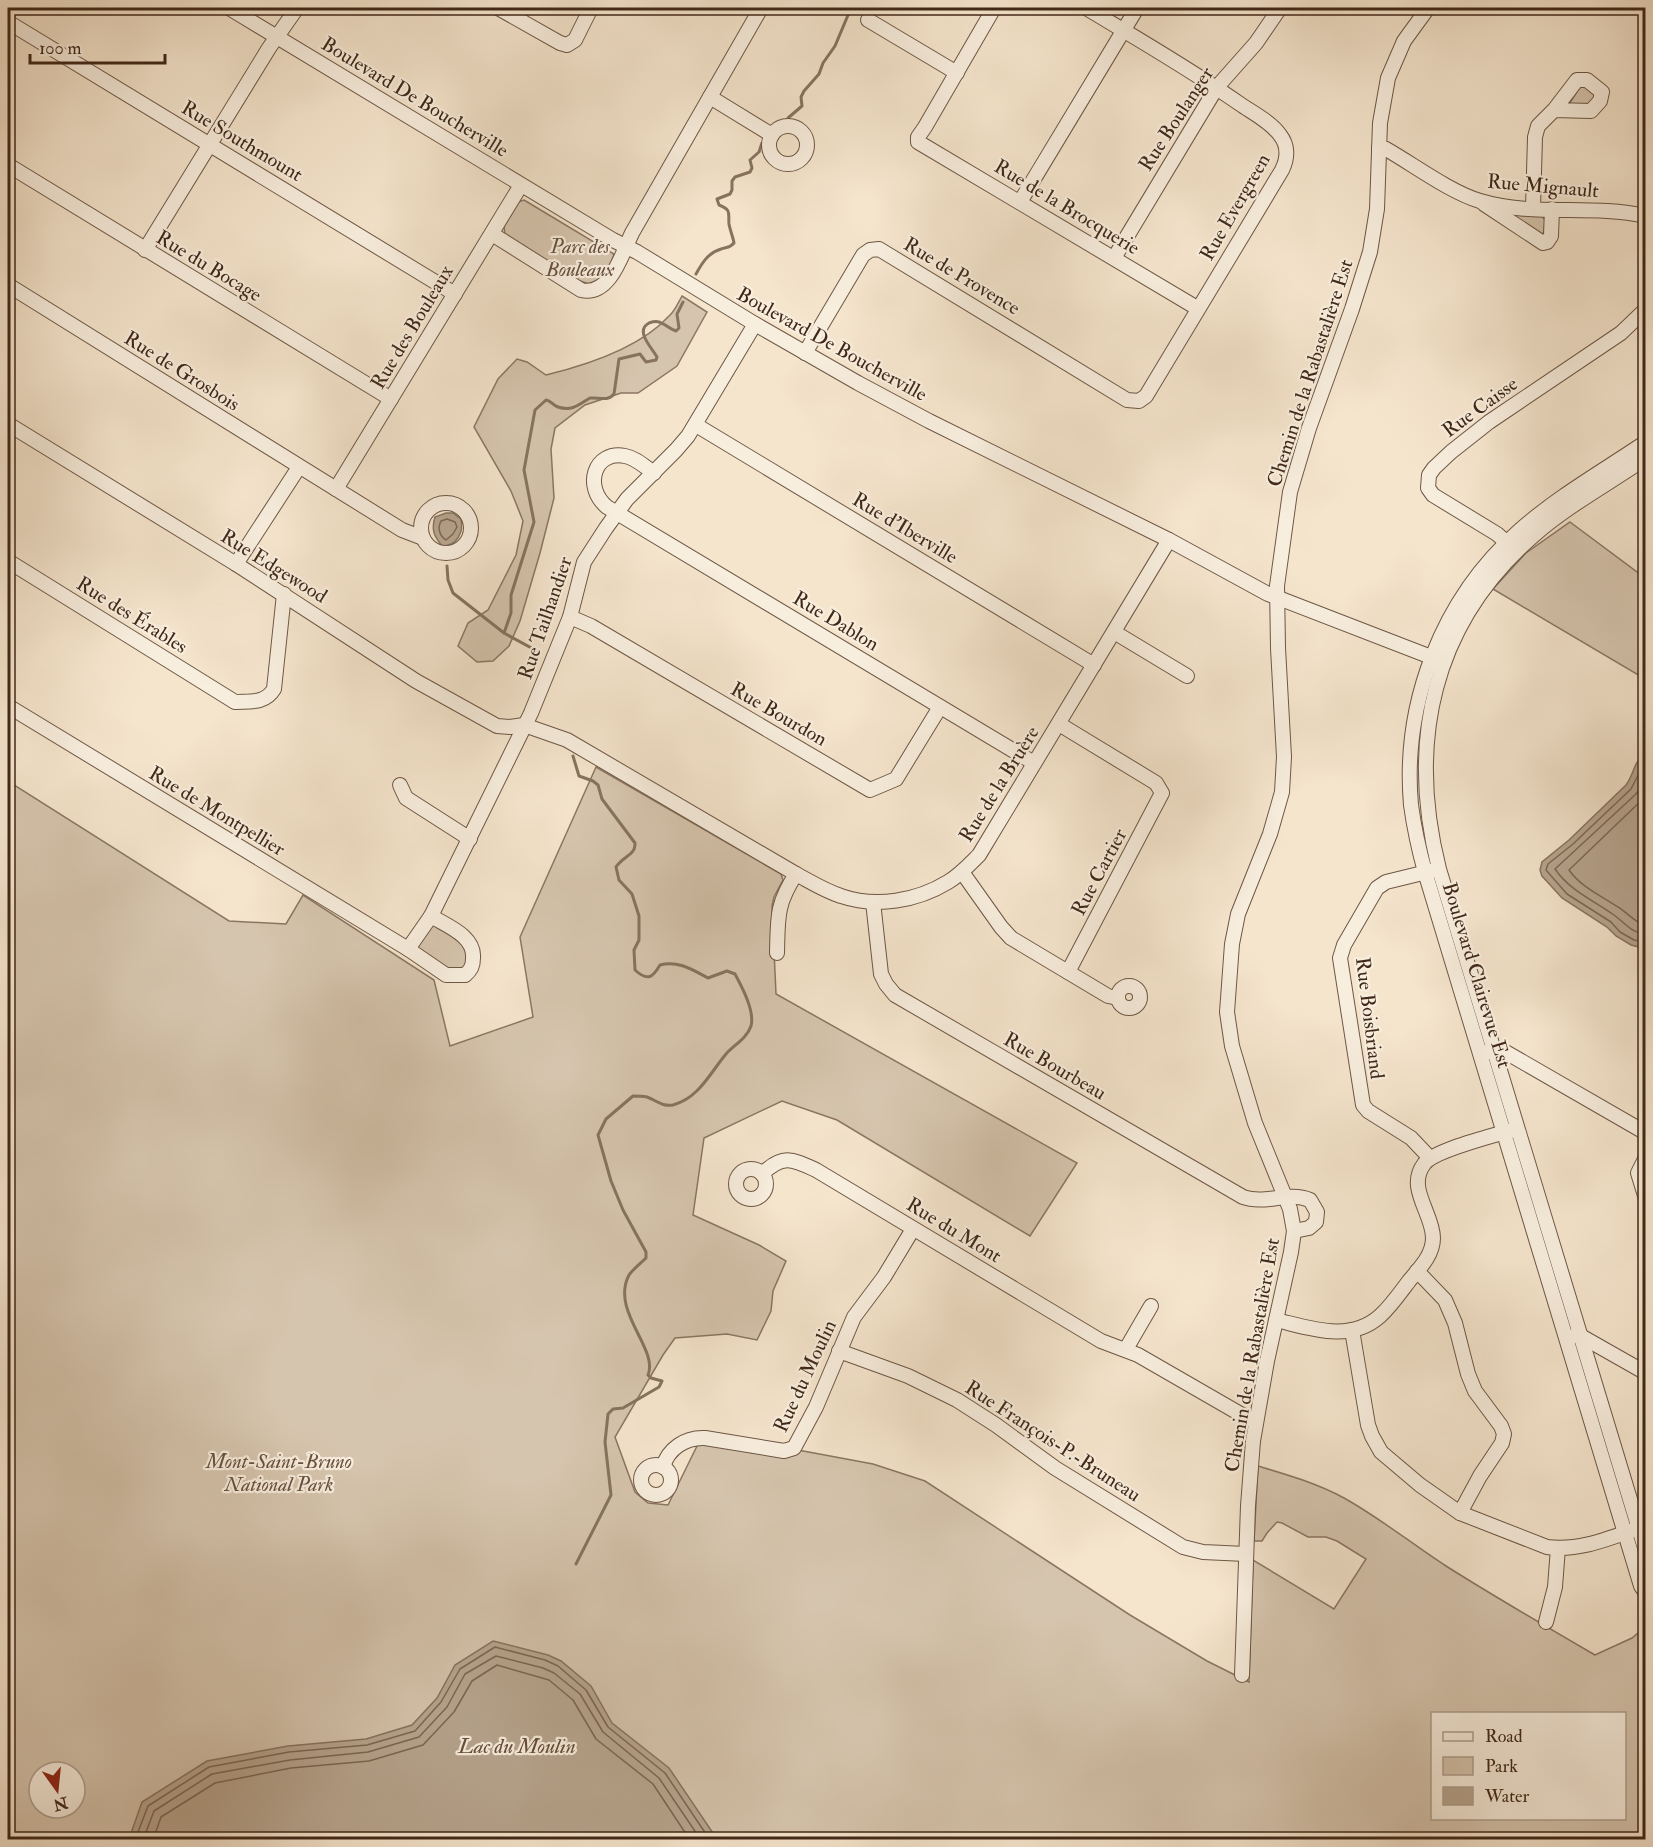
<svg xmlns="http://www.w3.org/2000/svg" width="1653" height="1847" viewBox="0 0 1653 1847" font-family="'IM FELL Double Pica',serif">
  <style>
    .green { fill: #d6c5ae; stroke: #8b7663; stroke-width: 1.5; fill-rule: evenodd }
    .water { fill: #b7a58f; stroke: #87735f; stroke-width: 1.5 }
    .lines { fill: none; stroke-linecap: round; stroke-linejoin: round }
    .shore { stroke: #7c6654; stroke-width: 1.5 }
    .stream { stroke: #87735f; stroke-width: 3 }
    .minor-casing { stroke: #6d5745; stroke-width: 16 }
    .minor { stroke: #f8eede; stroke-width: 14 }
    .labels { text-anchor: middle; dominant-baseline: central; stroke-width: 4.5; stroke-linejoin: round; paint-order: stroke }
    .street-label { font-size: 20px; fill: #402818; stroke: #f8eede }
    .park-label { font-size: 20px; font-style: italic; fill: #664f3e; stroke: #f8eede }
    .water-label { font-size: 21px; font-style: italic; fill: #644e3c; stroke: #f8eede }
  </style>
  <rect width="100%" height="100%" fill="#f5e5cd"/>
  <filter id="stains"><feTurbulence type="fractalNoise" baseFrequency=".00333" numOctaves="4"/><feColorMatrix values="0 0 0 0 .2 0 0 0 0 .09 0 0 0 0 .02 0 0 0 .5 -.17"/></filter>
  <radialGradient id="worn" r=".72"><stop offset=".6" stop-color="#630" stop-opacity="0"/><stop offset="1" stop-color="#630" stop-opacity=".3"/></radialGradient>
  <g class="green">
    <polygon points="1584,86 1596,94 1591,105 1569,104 1580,87"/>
    <path d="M524 200 614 254C611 266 603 278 592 285L577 280 505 235 504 226 518 202Z"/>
    <polygon points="1512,214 1541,215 1545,220 1544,233 1540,234 1511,215"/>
    <path d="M682 296 707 312 677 366 638 393H621L585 405 555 428 551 449 554 498 540 553 520 621 509 646 493 661 477 662 458 646 468 623 488 610 516 555 523 521 511 491 474 427 498 379 517 359 527 362 546 375C587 365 640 348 669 316 675 311 678 303 682 296Z"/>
    <polygon points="1570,522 1645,578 1645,679 1493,589 1526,553"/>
    <path d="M596 767 781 874 783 880 774 897 772 906 776 994 1077 1163 1030 1236 837 1120 782 1101 704 1138 693 1215 759 1245 786 1261 773 1291 771 1311 757 1340 727 1334 675 1338 663 1355 615 1437 635 1492 648 1503 668 1505 698 1444 714 1445 753 1453 798 1450 873 1464 925 1481 1130 1615 1207 1661 1249 1682 1253 1560 1334 1609 1366 1559 1337 1541 1326 1537H1308L1282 1523 1277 1522 1267 1533 1262 1541H1254L1258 1466C1288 1475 1316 1483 1344 1498 1380 1518 1412 1544 1446 1566 1495 1597 1545 1626 1595 1655L1632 1638 1645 1627V1839H8V781L229 921 286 924 303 895 434 980 450 1046 533 1017 520 937ZM1432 1714H1624V1818H1432ZM39 1772H75V1808H39Z"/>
    <polygon points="431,916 474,952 458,976 408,949"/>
  </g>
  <g class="water">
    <path d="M446 513H453L461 519C464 532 457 546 442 546 434 536 431 530 435 517Z"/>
    <path d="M1645 753 1646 949 1631 945 1616 936 1607 927 1562 898 1542 876 1540 870 1542 862 1569 840 1626 785C1634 774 1634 761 1645 753Z"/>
    <polygon points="493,1641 548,1655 561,1661 591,1686 612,1723 669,1768 717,1839 129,1839 142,1802 207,1761 288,1746 366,1739 412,1725 437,1698 455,1665"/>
  </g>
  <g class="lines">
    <g class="shore">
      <path d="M447 519 455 522 457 527 453 534 446 540C440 536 437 529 441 521Z"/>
      <polyline points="1646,760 1631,789 1573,844 1548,864 1546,870 1567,894 1611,922 1620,932 1634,940 1646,943"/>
      <path d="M1646 776 1643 784 1636 794 1555 869C1570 891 1593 900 1614 915 1625 923 1632 933 1646 935"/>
      <path d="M1646 796 1569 870C1581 887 1600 895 1618 907 1628 913 1634 922 1646 926"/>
      <polyline points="135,1840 148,1806 209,1767 289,1752 367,1745 415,1731 441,1702 460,1669 495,1647 545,1660 558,1666 586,1690 608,1727 665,1773 710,1840"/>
      <polyline points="143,1840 154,1811 212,1774 290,1760 368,1752 419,1737 447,1707 465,1674 496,1656 543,1668 554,1673 580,1694 603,1732 659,1778 701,1840"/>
      <polyline points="153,1840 161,1817 215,1783 291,1768 369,1761 423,1745 454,1712 472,1681 497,1665 549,1680 573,1700 596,1739 653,1784 690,1840"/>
    </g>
    <g class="stream">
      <polyline points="788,118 802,106 801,97 804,91 819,74 823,63 835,46 851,8"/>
      <path d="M696 274C702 263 708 253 721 249 727 247 730 248 734 243 733 237 730 230 729 224 728 213 732 210 719 205L717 199 730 194 732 190V181L735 177 750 172 752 168 750 160 759 152 762 143"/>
      <polyline points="447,566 448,580 453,593 504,633"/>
      <path d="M537 651 504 633 511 613V595L534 522 524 470 535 410 546 400C552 401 552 405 558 407 573 412 579 404 590 398 598 397 608 402 614 394L619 359 640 354 646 362 656 360 657 357C653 349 634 331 649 323 652 322 656 321 659 322 665 324 670 329 676 331L679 328 677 314 683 302"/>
      <path d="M573 756 579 776 593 781 598 785 602 799 635 843C636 855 623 856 616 867L619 880 632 894 639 916V940L634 950 635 970C648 982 653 977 660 965 678 960 693 970 708 978L727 971 735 974C742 987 755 1011 751 1026 747 1038 734 1045 726 1054 710 1073 699 1098 673 1105 662 1107 656 1100 647 1097 642 1096 637 1096 633 1096L606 1119 598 1135 611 1181 623 1210 646 1252V1258C641 1263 633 1269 629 1275 610 1311 659 1349 648 1375L651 1378 662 1381 659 1387 623 1408 613 1409 608 1414 605 1442 611 1495 576 1564"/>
    </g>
    <g class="minor-casing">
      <g id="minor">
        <polyline points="229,8 613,240 637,252 755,324 858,383 929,421 1169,540 1268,594 1444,662"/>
        <polyline points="498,8 560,43 567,45 575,40 591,8"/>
        <polyline points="994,8 925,127 918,137 918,142 1197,308"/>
        <polyline points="868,20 957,73"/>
        <polyline points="8,22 455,294"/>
        <polyline points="710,97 772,135"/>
        <circle cx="788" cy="145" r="19"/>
        <path d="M1379 148 1386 149C1414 165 1450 192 1480 201 1533 217 1591 204 1646 216"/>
        <polyline points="8,165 391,399"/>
        <polyline points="1020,202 1137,8"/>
        <polyline points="1484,204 1543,243 1547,242 1551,236 1552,209"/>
        <polyline points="1533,208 1535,137 1538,126 1554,110 1577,80 1587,80 1602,92 1600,101 1591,111 1554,110"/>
        <path d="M492 234 581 290C610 297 622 254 632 233L761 8"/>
        <polyline points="145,250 269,48 297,8"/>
        <polyline points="1114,258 1217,87 1256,43 1280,8"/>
        <polyline points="8,285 402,530 423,538"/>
        <path d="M805 353 863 255 870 250 879 249 1127 400 1139 401 1146 396 1282 170C1288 158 1288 145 1280 135 1271 122 1253 113 1240 104 1190 69 1138 39 1086 8"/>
        <path d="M8 424 236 564 416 681 497 726 510 727 524 725 567 740 796 874C811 882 825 891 841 896 876 908 917 901 948 882 960 875 970 864 979 855L1169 540"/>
        <polyline points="696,425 1094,665"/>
        <path d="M1646 442C1603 471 1557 497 1519 531 1442 599 1402 703 1411 805 1414 827 1419 850 1425 872L1641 1586 1646 1593"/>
        <path d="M1646 458C1608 484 1567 506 1533 536 1432 624 1407 742 1439 869L1646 1552"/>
        <path d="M654 473C645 467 636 458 625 456 594 450 583 487 607 507L1034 763"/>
        <polyline points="336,489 521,185"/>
        <circle cx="446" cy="528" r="25"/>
        <polyline points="1506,542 1497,534 1433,495 1428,488 1429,475 1434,468 1451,452 1489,422 1621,333 1646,309"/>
        <path d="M8 561 235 702C250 701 265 704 274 689L284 594"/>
        <polyline points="236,564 299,467"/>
        <polyline points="570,617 591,626 870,790 896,779 940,707"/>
        <polyline points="1114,632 1187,676"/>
        <path d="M8 706 408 949 446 975H465C471 970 473 966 473 958 475 936 447 926 431 916"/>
        <polyline points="1059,724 1156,783 1162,793 1068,972"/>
        <polyline points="400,785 406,798 470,839"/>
        <polyline points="962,872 1001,927 1011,938 1108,996 1118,998"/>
        <path d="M873 902 881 974 886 984 895 995 1243 1197C1265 1205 1288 1191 1310 1200L1317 1212 1316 1222 1309 1228 1294 1231"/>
        <polyline points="408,949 431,916 531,713 570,617 584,562 606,528 627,499 676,450 688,436 755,324"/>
        <path d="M777 953C778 917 776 905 796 874"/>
        <circle cx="1129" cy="997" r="11"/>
        <polyline points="1487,1052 1502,1050 1646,1133"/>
        <polyline points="1646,1157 1638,1173 1646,1199"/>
        <polyline points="1430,1158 1411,1138 1368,1111 1363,1105 1340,958 1344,945 1377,888 1386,882 1435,870"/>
        <circle cx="751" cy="1184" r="15"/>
        <path d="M762 1174C783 1154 792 1159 816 1170L1101 1341 1138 1355 1249 1419 1256 1421"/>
        <polyline points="1417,1271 1445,1300 1455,1323 1468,1374 1475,1391 1501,1426 1504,1434 1502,1443 1480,1476 1460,1513"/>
        <path d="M1276 1320C1310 1328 1350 1343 1380 1316 1391 1306 1400 1293 1409 1281 1420 1268 1433 1255 1433 1238 1433 1213 1406 1188 1424 1164 1434 1150 1493 1136 1512 1130"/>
        <path d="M1352 1330 1368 1425 1372 1436 1381 1452 1420 1485 1460 1513 1547 1547C1577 1551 1605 1540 1633 1530"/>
        <polyline points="1574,1336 1579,1335 1646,1373"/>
        <polyline points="1126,1349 1151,1306"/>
        <polyline points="839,1351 908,1376 957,1400 996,1425 1055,1468 1183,1547 1203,1552 1246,1554"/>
        <circle cx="656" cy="1480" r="15"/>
        <path d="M663 1467C668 1449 685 1437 705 1438L784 1451 794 1448 816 1407 854 1317 884 1277 913 1229"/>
        <polyline points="1546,1622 1555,1587 1558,1548"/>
        <polyline points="1242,1675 1248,1506 1253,1441 1267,1361 1291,1252 1294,1231 1290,1209 1255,1123 1232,1046 1227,1012 1232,944 1238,914 1270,834 1282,792 1284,757 1278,648 1277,586 1290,492 1309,428 1352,309 1370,252 1377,209 1380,123 1388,78 1404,41 1428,8"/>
      </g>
    </g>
    <use href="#minor" class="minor"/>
  </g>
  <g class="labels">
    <g class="street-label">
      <text transform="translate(415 97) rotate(31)">Boulevard De Boucherville</text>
      <text transform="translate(1176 119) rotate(-57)">Rue Boulanger</text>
      <text transform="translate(242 141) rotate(31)">Rue Southmount</text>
      <text transform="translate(1543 186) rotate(5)">Rue Mignault</text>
      <text transform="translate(1067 207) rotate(31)">Rue de la Brocquerie</text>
      <text transform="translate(1235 207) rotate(-60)">Rue Evergreen</text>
      <text transform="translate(209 266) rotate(31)">Rue du Bocage</text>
      <text transform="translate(962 276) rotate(31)">Rue de Provence</text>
      <text transform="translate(412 327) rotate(-59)">Rue des Bouleaux</text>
      <text transform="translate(832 344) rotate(29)">Boulevard De Boucherville</text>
      <text transform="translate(182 371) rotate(32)">Rue de Grosbois</text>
      <text transform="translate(1310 373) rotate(-72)">Chemin de la Rabastalière Est</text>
      <text transform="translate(1480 407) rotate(-36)">Rue Caisse</text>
      <text transform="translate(905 528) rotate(31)">Rue d'Iberville</text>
      <text transform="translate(274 566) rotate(32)">Rue Edgewood</text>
      <text transform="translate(132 615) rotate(32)">Rue des Érables</text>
      <text transform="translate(545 618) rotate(-71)">Rue Tailhandier</text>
      <text transform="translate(836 621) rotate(31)">Rue Dablon</text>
      <text transform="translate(779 714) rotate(30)">Rue Bourdon</text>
      <text transform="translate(999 784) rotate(-58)">Rue de la Bruère</text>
      <text transform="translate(217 811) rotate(31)">Rue de Montpellier</text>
      <text transform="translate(1099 872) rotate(-62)">Rue Cartier</text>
      <text transform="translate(1477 975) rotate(73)">Boulevard Clairevue Est</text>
      <text transform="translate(1370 1018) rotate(83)">Rue Boisbriand</text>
      <text transform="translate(1055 1066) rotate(30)">Rue Bourbeau</text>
      <text transform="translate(954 1230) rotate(31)">Rue du Mont</text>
      <text transform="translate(1252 1355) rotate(-80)">Chemin de la Rabastalière Est</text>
      <text transform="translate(805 1376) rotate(-65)">Rue du Moulin</text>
      <text transform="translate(1053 1441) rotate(33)">Rue François-P.-Bruneau</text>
    </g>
    <g class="park-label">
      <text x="580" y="246">Parc des<tspan x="580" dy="23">Bouleaux</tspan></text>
      <text x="279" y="1461">Mont-Saint-Bruno<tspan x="279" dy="23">National Park</tspan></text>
    </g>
    <g class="water-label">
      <text x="517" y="1746">Lac du Moulin</text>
    </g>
  </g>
  <rect width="1653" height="1847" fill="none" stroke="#f5e5cd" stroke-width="30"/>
  <rect x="9" y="9" width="1635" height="1829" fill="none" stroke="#402818" stroke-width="3"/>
  <rect x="15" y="15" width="1623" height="1817" fill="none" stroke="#402818" stroke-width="1.5"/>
  <rect x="1431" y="1712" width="195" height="108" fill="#f8eede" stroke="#ae9f8f" stroke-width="1.5"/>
  <rect x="1443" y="1732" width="30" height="9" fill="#f8eede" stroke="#ae9f8f" stroke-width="1.5"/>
  <text x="1485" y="1742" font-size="18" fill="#402818">Road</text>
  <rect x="1443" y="1757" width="30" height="18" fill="#d6c5ae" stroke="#ae9f8f" stroke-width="1.5"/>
  <text x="1485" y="1772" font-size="18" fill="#402818">Park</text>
  <rect x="1443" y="1787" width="30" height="18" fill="#b7a58f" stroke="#ae9f8f" stroke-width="1.5"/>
  <text x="1485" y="1802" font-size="18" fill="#402818">Water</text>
  <g transform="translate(57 1790) rotate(165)"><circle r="28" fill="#f8eede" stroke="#ae9f8f" stroke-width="1.5"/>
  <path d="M0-4.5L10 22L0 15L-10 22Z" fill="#8f2418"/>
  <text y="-9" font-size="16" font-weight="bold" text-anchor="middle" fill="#402818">N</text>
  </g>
  <path d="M30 54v9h135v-9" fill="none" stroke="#402818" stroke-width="3"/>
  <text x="39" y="54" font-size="18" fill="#402818" stroke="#f8eede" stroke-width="4.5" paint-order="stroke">100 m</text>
  <rect width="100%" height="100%" filter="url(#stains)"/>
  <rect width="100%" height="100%" fill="url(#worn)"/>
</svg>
